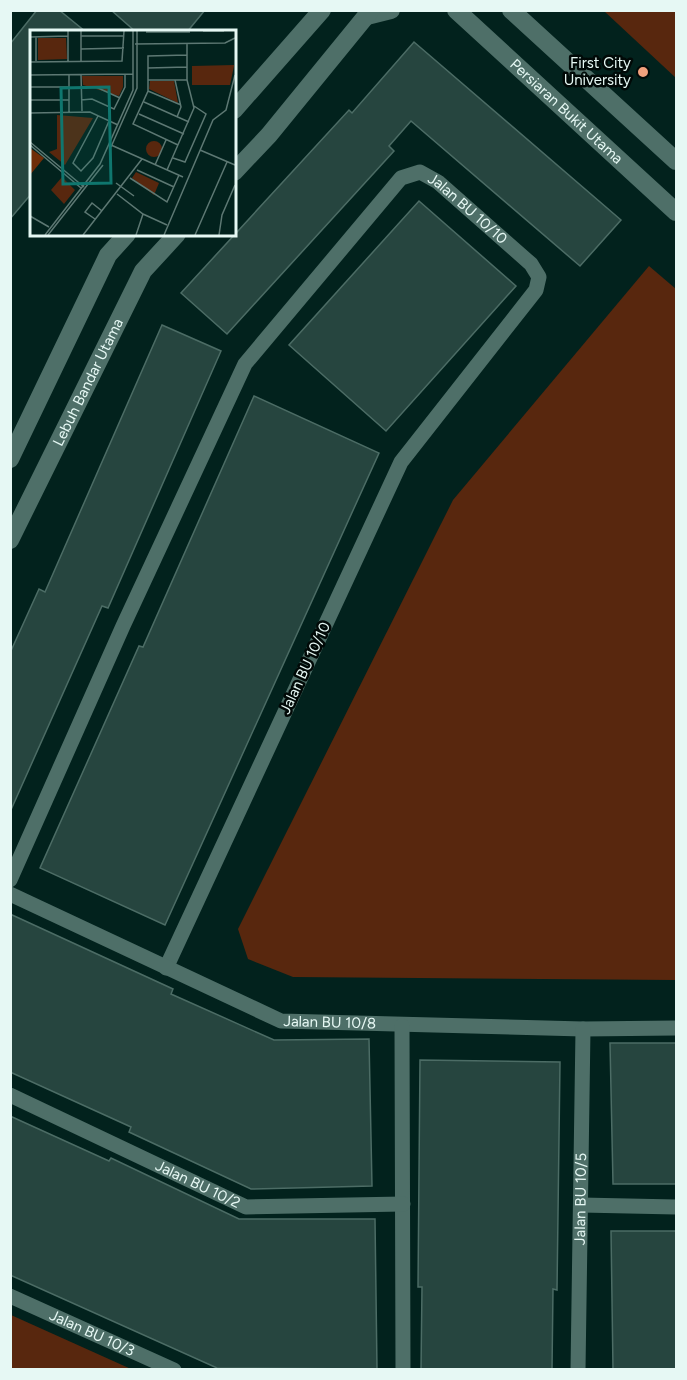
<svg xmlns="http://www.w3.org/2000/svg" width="687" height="1380" viewBox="0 0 687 1380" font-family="Figtree,sans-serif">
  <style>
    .green { fill: #58270e }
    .building { fill: #26453f; stroke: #4c6c65; stroke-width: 1.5 }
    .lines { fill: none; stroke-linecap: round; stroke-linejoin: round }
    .street { stroke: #4e6f68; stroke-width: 15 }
    .secondary { stroke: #4e6f68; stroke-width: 18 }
    .poi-dot { fill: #f1a17d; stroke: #010907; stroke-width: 2 }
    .labels { text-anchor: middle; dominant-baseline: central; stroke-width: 5; stroke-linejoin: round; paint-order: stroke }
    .poi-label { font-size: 15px; fill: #e6f8f4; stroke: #010907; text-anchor: end }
    .street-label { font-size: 15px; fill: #e6f8f4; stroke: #010907 }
    .inset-road { fill: none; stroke: #5d7873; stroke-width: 1.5 }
    .view { fill: #0f766e; fill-opacity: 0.15; stroke: #0f766e; stroke-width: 3 }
    .inset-edge { fill: none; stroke: #e6f8f4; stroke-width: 3 }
  </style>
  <rect width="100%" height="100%" fill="#02221d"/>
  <g class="green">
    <polygon points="604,11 676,11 676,78"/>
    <polygon points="649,266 676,289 676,980 293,977 248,959 238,929 453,500"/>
    <polygon points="11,1315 131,1369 11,1369"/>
  </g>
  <g class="building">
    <polygon points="37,10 59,10 86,32 32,32 32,193 10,219 10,44"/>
    <polygon points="111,10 205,10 187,32 136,32"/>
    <polygon points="414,42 621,220 580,266 411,121 389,146 394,151 227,334 181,293 349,110 352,113"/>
    <polygon points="419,201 516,286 386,431 289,345"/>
    <polygon points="162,325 221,351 108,608 102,606 10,812 10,653 39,589 45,592"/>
    <polygon points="254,396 379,453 165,925 40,868 139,646 143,647"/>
    <polygon points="10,914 173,989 171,994 274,1040 369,1039 372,1186 251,1189 129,1132 131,1127 10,1072"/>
    <polygon points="610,1043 676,1043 676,1184 613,1184"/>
    <polygon points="420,1060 560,1062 557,1290 553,1289 552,1370 421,1370 422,1287 418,1287"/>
    <polygon points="10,1116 109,1161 111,1158 239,1219 375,1219 377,1369 217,1368 10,1275"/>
    <polygon points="611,1231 676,1231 676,1369 613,1369"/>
  </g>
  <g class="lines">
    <g class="street">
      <path id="s1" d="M10 880 123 626 245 364 401 178 420 172 438 182 531 264 539 277 536 290 401 462 166 968"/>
      <path id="s2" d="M10 894 281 1021 583 1029 676 1028"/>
      <polyline points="402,1026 403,1370"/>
      <path id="s3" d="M10 1095 246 1207 403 1204"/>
      <polyline points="581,1205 676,1207"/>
      <path id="s4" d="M10 1296 174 1370"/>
      <path id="s5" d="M578 1370 583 1029"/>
    </g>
    <g class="secondary">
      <path id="s6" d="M456 10 676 212"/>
      <polyline points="511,10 676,161"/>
      <polyline points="367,16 391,10"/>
      <polyline points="234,110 322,10"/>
      <polyline points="234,172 269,135 371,10"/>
      <polyline points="10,459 108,255 127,234"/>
      <path id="s7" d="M10 540 143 271 177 234"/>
    </g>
  </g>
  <circle class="poi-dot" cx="643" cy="72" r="6"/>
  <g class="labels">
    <g class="poi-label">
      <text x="631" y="63">First City<tspan x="631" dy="17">University</tspan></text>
    </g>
    <g class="street-label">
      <text stroke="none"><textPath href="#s6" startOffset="150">Persiaran Bukit Utama</textPath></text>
      <text stroke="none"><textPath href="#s1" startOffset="890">Jalan BU 10/10</textPath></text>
      <text stroke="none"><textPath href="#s7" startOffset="176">Lebuh Bandar Utama</textPath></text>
      <text transform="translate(305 668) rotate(-65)">Jalan BU 10/10</text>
      <text stroke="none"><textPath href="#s2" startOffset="348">Jalan BU 10/8</textPath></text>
      <text stroke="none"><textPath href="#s3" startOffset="208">Jalan BU 10/2</textPath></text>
      <text stroke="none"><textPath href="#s5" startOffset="171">Jalan BU 10/5</textPath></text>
      <text stroke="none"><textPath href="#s4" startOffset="90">Jalan BU 10/3</textPath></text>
    </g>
  </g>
  <g transform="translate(30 30)">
    <rect width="206" height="206" fill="#02221d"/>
    <path d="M8 8H36L37 29 8 30ZM162 36 204 35V36L200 55H162ZM52 46H93V57L89 66 53 55ZM144 51 148 73 119 59 120 51ZM27 85 63 88 35 135 19 122 27 119ZM116 119a8 8 0 1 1 16 0a8 8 0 1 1-16 0ZM106 142 129 153 124 165 102 148ZM32 147 45 160 34 174 21 160Z" fill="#58270e"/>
    <path d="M0 118 14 128 0 145Z" fill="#6f2d08"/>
    <path class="inset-road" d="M38 1V31M51 1V31M173 1H194M116 2H160M51 6H94M0 7 38 6M6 7V31M105 14 195 13 205 8M51 19 94 18M0 32 92 31 94 1M118 38 157 37M51 44 52 81M0 45 103 44M39 45V82M118 50H157M145 50 151 77 147 87M0 57H39M51 57H66L90 68M118 61 151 75M0 70H39M51 70 62 69 84 79 95 57V44M114 72 159 92M0 83 60 82 88 95M109 84 154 104M68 86 43 133 51 141 63 128 79 91M0 112 54 157M0 115 51 158M81 115 153 147M148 115 103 94 118 61V26L157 25M81 117 107 58V1M170 120 205 135M143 128 155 132 176 84 164 76M125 135 136 110M107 140 144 157M137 140 164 78 157 50V14M100 148 137 172 149 145M86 153 104 166M87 164 113 184 137 195M0 186 19 197M65 189 55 182 62 173 72 181M15 205 70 134 103 60V1M18 205 73 135M53 205 112 129M106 205 113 184M134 205 183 90 196 80 205 45M165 205 197 132M189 205 192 185 205 155"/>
    <path class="view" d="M79 57 81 153 33 154 31 58Z"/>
    <rect width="206" height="206" class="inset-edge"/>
  </g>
  <rect width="687" height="1380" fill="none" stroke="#e6f8f4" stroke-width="24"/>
</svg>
